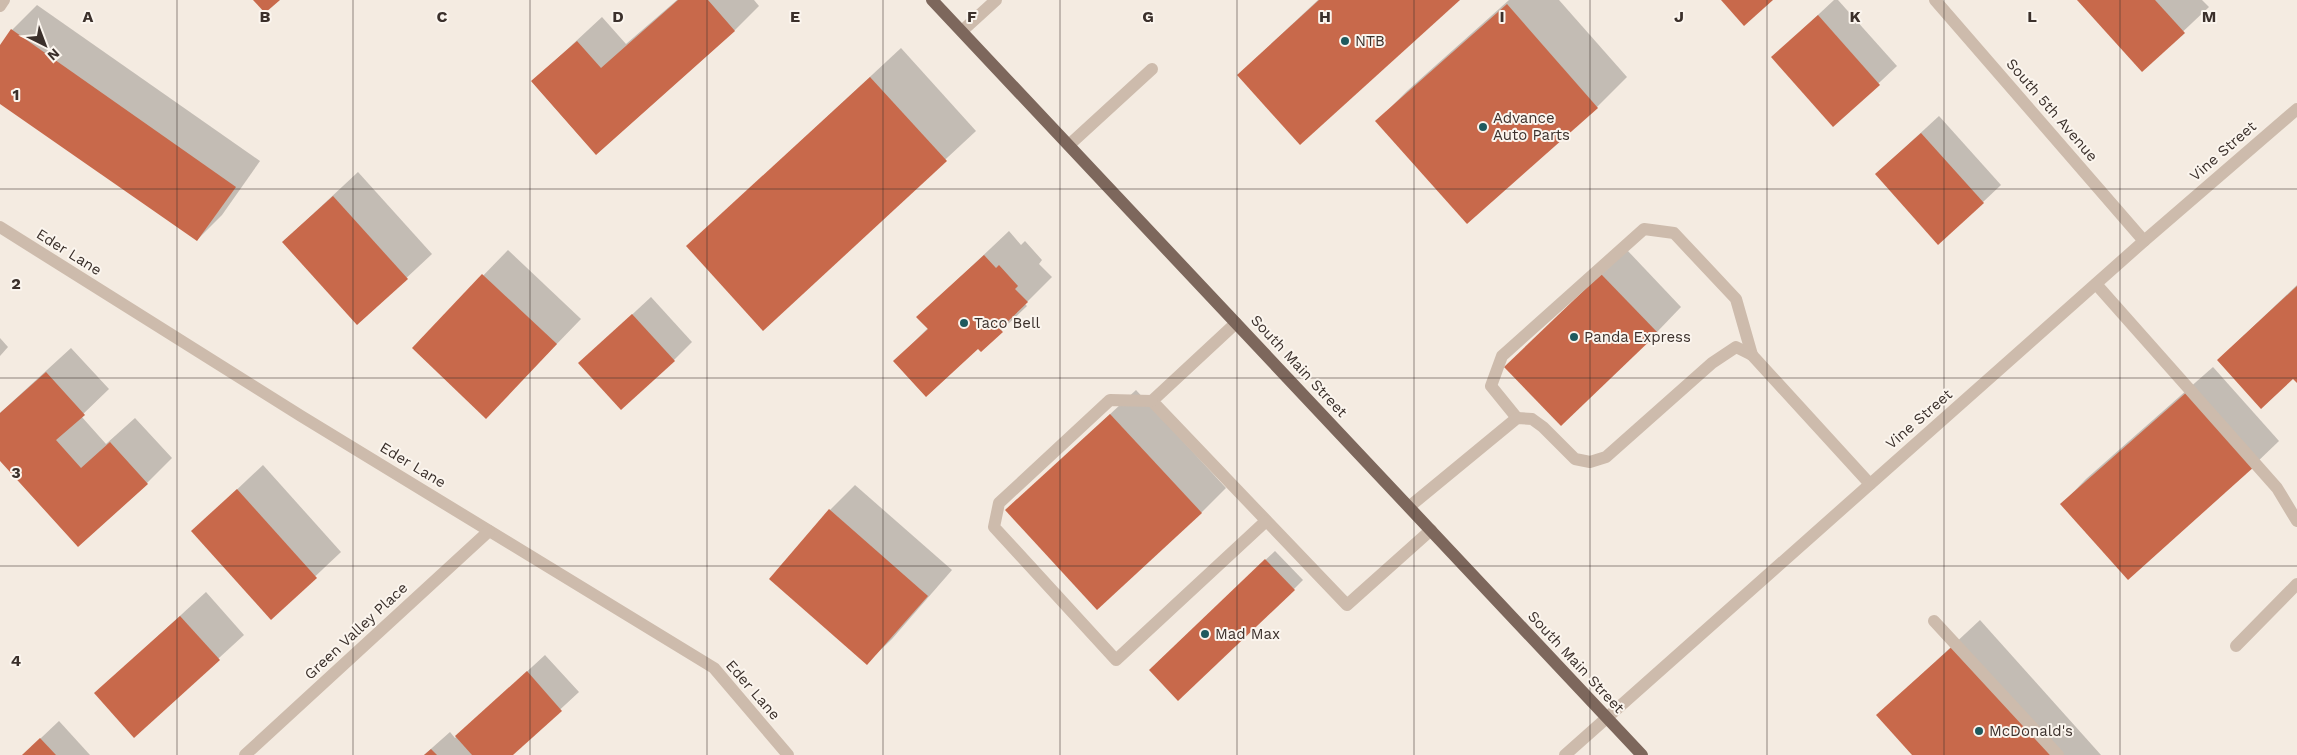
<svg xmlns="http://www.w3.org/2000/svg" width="2297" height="755" viewBox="0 0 2297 755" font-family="'Work Sans',sans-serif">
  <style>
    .shadow { fill: #0003 }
    .building { fill: #c8694b }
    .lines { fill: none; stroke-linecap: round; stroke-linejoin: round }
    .minor { stroke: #cdbbac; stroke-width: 12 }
    .major { stroke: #7d675c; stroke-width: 12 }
    .grid { fill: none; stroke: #3b302b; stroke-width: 1; stroke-opacity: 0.55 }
    .poi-dot { fill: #1f5a5e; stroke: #fbf5ee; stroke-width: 2 }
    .labels { text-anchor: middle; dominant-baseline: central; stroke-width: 4; stroke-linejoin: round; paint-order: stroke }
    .poi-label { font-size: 15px; fill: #3b302b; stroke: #fbf5ee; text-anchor: start }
    .street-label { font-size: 15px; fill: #3b302b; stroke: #fbf5ee }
    .grid-label { font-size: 16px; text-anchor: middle; font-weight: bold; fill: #3b302b; stroke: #fbf5ee; stroke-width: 4; stroke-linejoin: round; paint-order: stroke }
  </style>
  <rect width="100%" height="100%" fill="#f4ebe1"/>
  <g class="shadow">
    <polygon points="677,0 754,0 759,6 735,30 596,154 532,82 602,17 626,44"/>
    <polygon points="1318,0 1458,0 1238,75"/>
    <polygon points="1509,0 1559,0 1627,77 1597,107 1377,121 1407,91"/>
    <polygon points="1834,0 1838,0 1897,66 1834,125 1773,57"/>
    <polygon points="2079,0 2202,0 2209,7 2142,70"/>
    <polygon points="37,5 260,161 222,215 197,240 0,102 0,47 12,30"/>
    <polygon points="901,48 976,131 763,329 688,246"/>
    <polygon points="1939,116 2001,185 1983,202 1876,174"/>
    <polygon points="358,172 432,254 357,324 283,242"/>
    <polygon points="1009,231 1021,245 1025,241 1042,260 1039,264 1052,277 1025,304 1027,306 981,350 979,347 895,361 928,328 918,317"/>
    <polygon points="508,250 581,319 486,417 413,348"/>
    <polygon points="1627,250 1681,307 1657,332 1506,367"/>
    <polygon points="2297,285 2297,381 2293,377 2218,360"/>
    <polygon points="651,297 692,342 674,360 580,363"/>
    <polygon points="0,338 8,347 0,356"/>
    <polygon points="71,348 109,389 81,416 106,444 135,418 172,458 147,483 0,459 0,413"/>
    <polygon points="2213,367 2279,441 2254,465 2062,504 2086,479"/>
    <polygon points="1136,390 1226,488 1201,513 1007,510"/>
    <polygon points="263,465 341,552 271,618 193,531"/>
    <polygon points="855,485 952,570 892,639 867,663 771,579 830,510"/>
    <polygon points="1275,551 1303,580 1294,589 1159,661"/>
    <polygon points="206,592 244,635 134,736 96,693"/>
    <polygon points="1980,620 2101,755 1914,755 1878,715"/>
    <polygon points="545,655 579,692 511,755 424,755 450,732 455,738"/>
    <polygon points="59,721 90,755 23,755"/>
  </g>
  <g class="building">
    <polygon points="253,0 280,0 265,13"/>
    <polygon points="678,0 708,0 735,31 596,155 531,81 577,41 601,68"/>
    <polygon points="1319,0 1460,0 1300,145 1237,75"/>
    <polygon points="1721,0 1773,0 1744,26"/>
    <polygon points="2077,0 2155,0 2185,33 2142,72"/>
    <polygon points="1507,4 1598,108 1467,224 1375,121"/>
    <polygon points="1818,15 1880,85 1833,127 1771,57"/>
    <polygon points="11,29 236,187 197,241 0,104 0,45"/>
    <polygon points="870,77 947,161 763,331 686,246"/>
    <polygon points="1921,133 1984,203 1938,245 1875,174"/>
    <polygon points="333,196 408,279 357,325 282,242"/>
    <polygon points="984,255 996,268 999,265 1018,286 1015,289 1028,302 1000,329 1003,332 981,352 978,349 926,397 893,361 928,329 916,317"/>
    <polygon points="482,274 557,344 486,419 412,348"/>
    <polygon points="1601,274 1658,333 1561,426 1504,367"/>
    <polygon points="2297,286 2297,383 2293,379 2261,409 2217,360"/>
    <polygon points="632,314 675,361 621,410 578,363"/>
    <polygon points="46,372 85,415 56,440 81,468 110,442 148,484 78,547 0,461 0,413"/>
    <polygon points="2188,391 2255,466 2128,580 2060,504"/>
    <polygon points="1110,414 1202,513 1097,610 1005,510"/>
    <polygon points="237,489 317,578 271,620 191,531"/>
    <polygon points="829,509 928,596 867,665 769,579"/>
    <polygon points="1265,559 1295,590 1178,701 1149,670"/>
    <polygon points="180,616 220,660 134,738 94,693"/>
    <polygon points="1955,644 2054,755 1912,755 1876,715"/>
    <polygon points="527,671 562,711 513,755 472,755 455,736"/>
    <polygon points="40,738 56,755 22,755"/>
    <polygon points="431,749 437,755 424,755"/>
  </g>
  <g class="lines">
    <g class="minor">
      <polyline points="1935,0 2144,241"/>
      <polyline points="0,6 4,0"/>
      <polyline points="962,31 996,0"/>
      <polyline points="1069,145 1152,69"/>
      <polyline points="0,227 301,416 714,668 788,755"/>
      <polyline points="2096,284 2277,488 2297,521"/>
      <polyline points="1236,323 1152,401 1347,605 1431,530"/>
      <polyline points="1152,401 1110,400 999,503 994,527 1116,660 1266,521"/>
      <polyline points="1517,418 1491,386 1502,356 1644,229 1674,233 1736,299 1752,355"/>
      <polyline points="1409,507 1517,418 1532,419 1543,427 1575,459 1590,462 1606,457 1712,363 1736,347 1752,355 1870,484"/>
      <polyline points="1934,621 2058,755"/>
      <polyline points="2236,646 2297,584"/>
      <polyline points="245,755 489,531"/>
      <polyline points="1565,755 2144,241 2297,109"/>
    </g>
    <polyline class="major" points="932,0 1642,755"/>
  </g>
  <path class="grid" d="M177 0V755M353 0V755M530 0V755M707 0V755M883 0V755M1060 0V755M1237 0V755M1414 0V755M1590 0V755M1767 0V755M1944 0V755M2120 0V755M0 189H2297M0 378H2297M0 566H2297"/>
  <g class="poi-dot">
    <circle cx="1345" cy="41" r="5"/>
    <circle cx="1483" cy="127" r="5"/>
    <circle cx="964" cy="323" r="5"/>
    <circle cx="1574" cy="337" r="5"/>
    <circle cx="1205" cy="634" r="5"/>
    <circle cx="1979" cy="731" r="5"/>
  </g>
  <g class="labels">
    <g class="poi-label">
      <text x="1355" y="41">NTB</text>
      <text x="1493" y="118">Advance<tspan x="1493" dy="17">Auto Parts</tspan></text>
      <text x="974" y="323">Taco Bell</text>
      <text x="1584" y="337">Panda Express</text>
      <text x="1215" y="634">Mad Max</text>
      <text x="1989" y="731">McDonald's</text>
    </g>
    <g class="street-label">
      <text transform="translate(2052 110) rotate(49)">South 5th Avenue</text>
      <text transform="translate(2223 151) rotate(-41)">Vine Street</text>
      <text transform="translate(69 252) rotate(32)">Eder Lane</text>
      <text transform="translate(1299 366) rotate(47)">South Main Street</text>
      <text transform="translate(1919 419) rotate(-41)">Vine Street</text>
      <text transform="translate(413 465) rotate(31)">Eder Lane</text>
      <text transform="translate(356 631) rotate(-43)">Green Valley Place</text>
      <text transform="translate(1576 662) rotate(47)">South Main Street</text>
      <text transform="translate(753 690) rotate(49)">Eder Lane</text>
    </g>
  </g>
  <g class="grid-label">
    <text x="88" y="22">A</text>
    <text x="265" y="22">B</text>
    <text x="442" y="22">C</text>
    <text x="618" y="22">D</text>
    <text x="795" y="22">E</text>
    <text x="972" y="22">F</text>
    <text x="1148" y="22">G</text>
    <text x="1325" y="22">H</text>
    <text x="1502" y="22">I</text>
    <text x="1679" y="22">J</text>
    <text x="1855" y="22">K</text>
    <text x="2032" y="22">L</text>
    <text x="2209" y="22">M</text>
    <text x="16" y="100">1</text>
    <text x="16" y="289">2</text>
    <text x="16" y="478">3</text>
    <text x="16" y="666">4</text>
  </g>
  <g transform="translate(45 45) rotate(138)" stroke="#fbf5ee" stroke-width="4" paint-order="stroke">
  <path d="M0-4L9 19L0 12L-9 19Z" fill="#3b302b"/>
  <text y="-8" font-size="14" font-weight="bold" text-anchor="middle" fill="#3b302b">N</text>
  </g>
</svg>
